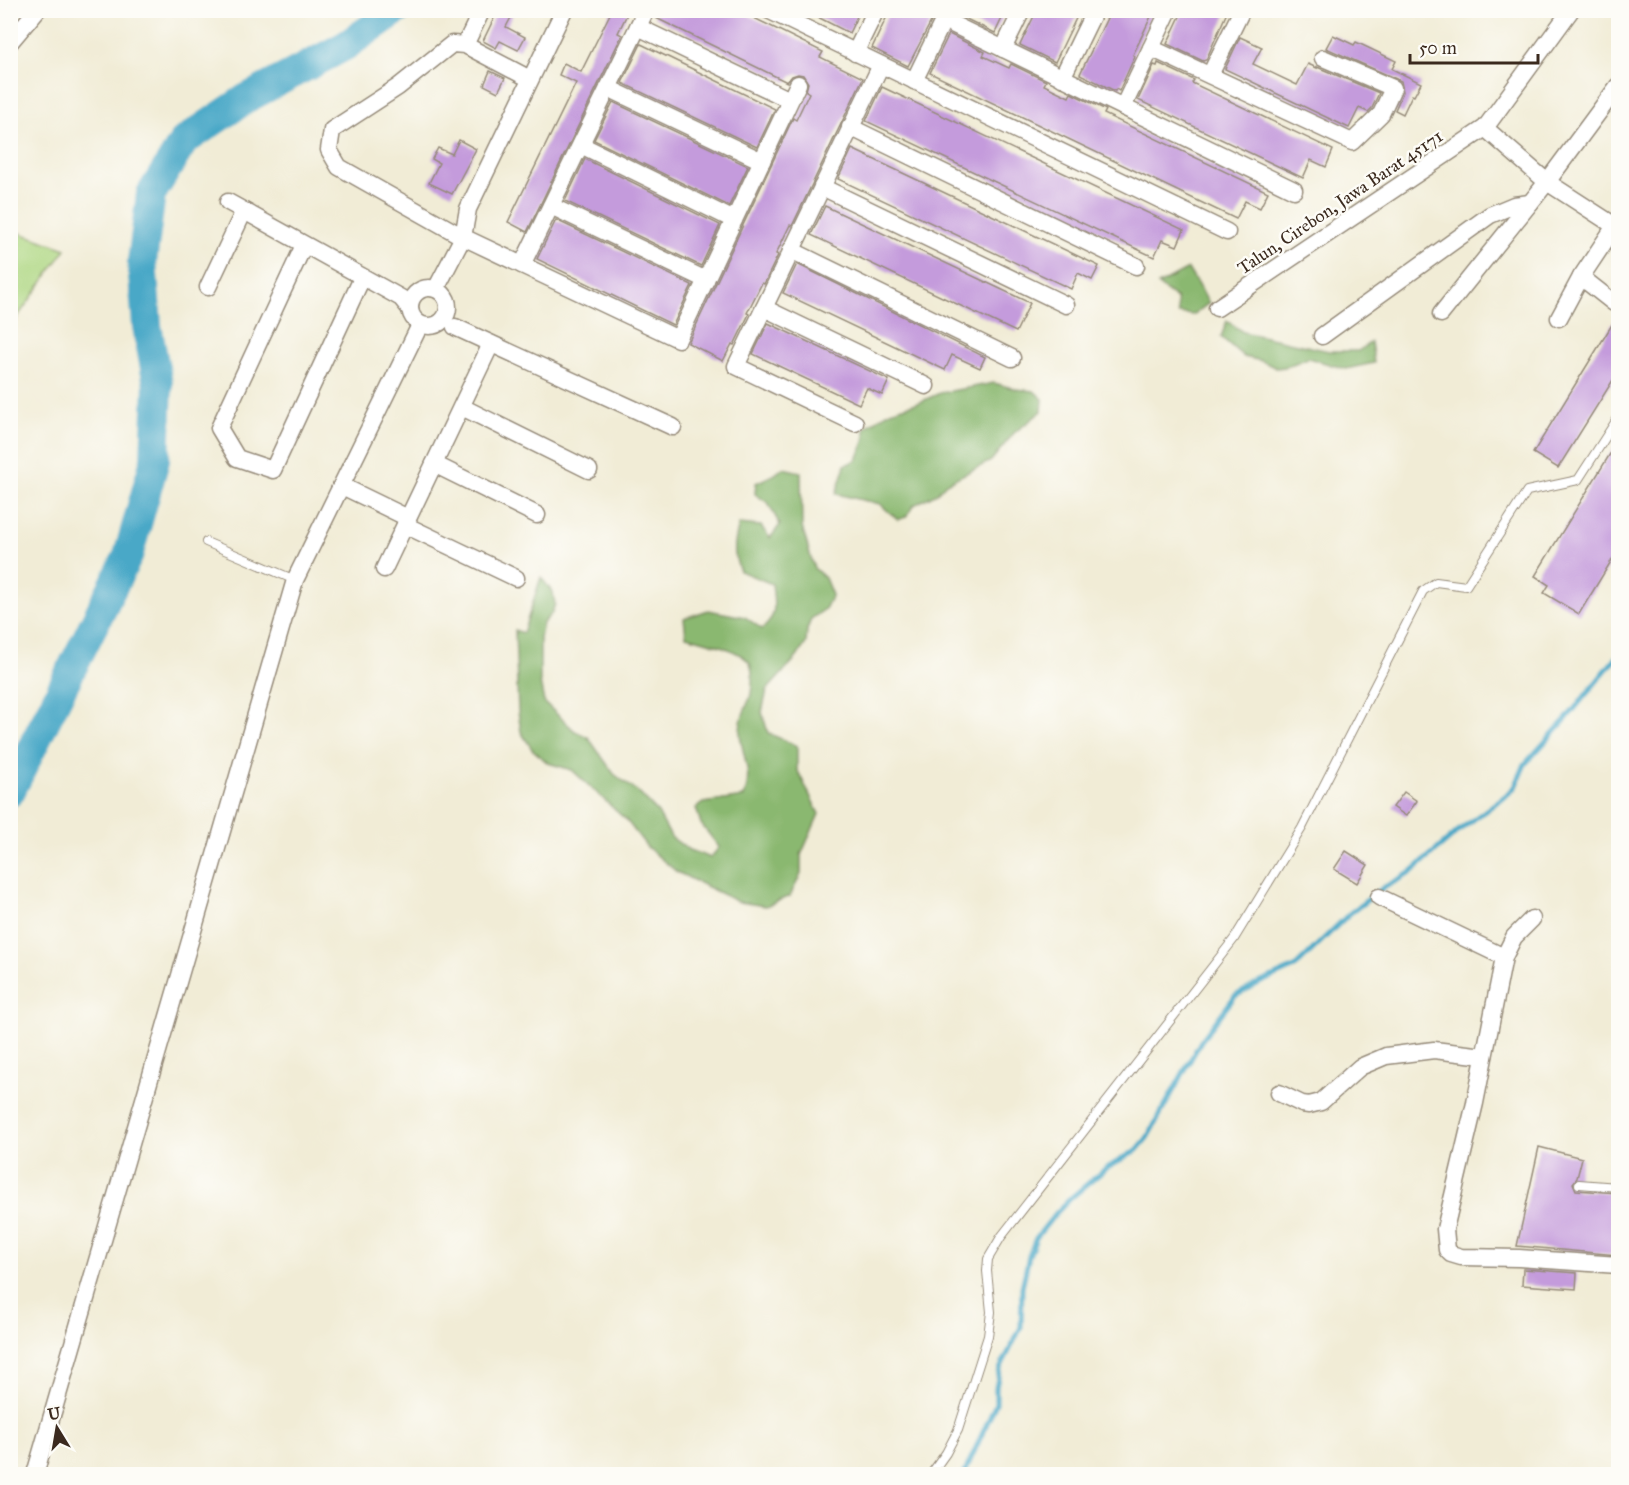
<svg xmlns="http://www.w3.org/2000/svg" width="1629" height="1485" viewBox="0 0 1629 1485" font-family="'IM FELL Great Primer',serif">
  <style>
    .green { fill: #aed782; stroke: #748050; stroke-width: 1.5 }
    .forest { fill: #8ab870; stroke: #627147; stroke-width: 1.5 }
    .lines { fill: none; stroke-linecap: round; stroke-linejoin: round }
    .stream { stroke: #48a8c7; stroke-width: 5 }
    .river { stroke: #48a8c7; stroke-width: 30 }
    .building { fill: #c49bdc }
    .service-casing { stroke: #968b7a; stroke-width: 10 }
    .minor-casing { stroke: #968b7a; stroke-width: 19 }
    .service { stroke: #fff; stroke-width: 8 }
    .minor { stroke: #fff; stroke-width: 16 }
    .labels { text-anchor: middle; dominant-baseline: central; stroke-width: 5; stroke-linejoin: round; paint-order: stroke }
    .street-label { font-size: 18px; fill: #3b2a1e; stroke: #fdfcf7 }
  </style>
  <rect width="100%" height="100%" fill="#fdfcf7"/>
  <filter id="ink" filterUnits="userSpaceOnUse"><feTurbulence type="fractalNoise" baseFrequency=".0167" numOctaves="2"/><feDisplacementMap in="SourceGraphic" scale="12" xChannelSelector="R" yChannelSelector="G"/><feConvolveMatrix kernelMatrix="1 2 1 2 8 2 1 2 1" color-interpolation-filters="sRGB"/></filter>
  <filter id="wash" filterUnits="userSpaceOnUse"><feTurbulence type="fractalNoise" baseFrequency=".008" numOctaves="4" result="noise"/><feDisplacementMap in="SourceGraphic" scale="24" xChannelSelector="R" yChannelSelector="G"/><feGaussianBlur stdDeviation="1.35" result="paint"/><feColorMatrix in="noise" values="0 0 0 0 0 0 0 0 0 0 0 0 0 0 0 0 0 1.4 0 .05"/><feComposite in="paint" operator="in"/></filter>
  <g filter="url(#wash)">
    <rect width="100%" height="100%" fill="#f1ecd6"/>
    <polygon class="green" points="11,230 66,249 11,326 10,230"/>
    <g class="forest">
      <polygon points="1188,269 1209,303 1193,315 1178,313 1177,299 1158,285"/>
      <polygon points="1227,321 1243,332 1329,351 1358,351 1371,342 1374,363 1346,369 1308,358 1285,367 1276,368 1262,361 1244,357 1221,337"/>
      <polygon points="994,383 1016,389 1034,391 1043,399 1042,411 1014,433 991,461 946,483 937,493 914,505 906,517 898,520 880,504 836,494 845,465 857,460 865,439 865,428 890,411 920,402 940,393"/>
      <path d="M783 468 801 472 802 527 814 568 825 578 832 595 825 609 811 619 807 630 806 643 797 657 767 690 762 712 768 733 797 746V769L819 814 801 855V874L790 896 766 906 738 902 677 872 647 847 627 821 572 770 548 763 532 749 521 732 518 711 515 630 523 633 541 577 553 593 555 604 552 613 543 623 540 638V682L544 702 575 731 588 737 614 774 638 792 658 813 671 837 689 850 711 858 719 847 701 824 696 808 703 803 744 797C753 771 743 759 740 734 739 722 745 709 750 698 752 691 754 669 749 662 739 649 702 640 686 636L684 618 708 610 745 617 762 629C778 616 774 604 772 584L740 571C732 552 734 544 739 524L761 526 770 538 780 525 768 503 755 494 756 483 775 474Z"/>
    </g>
    <g class="lines">
      <polyline class="stream" points="964,1474 993,1410 996,1403 996,1387 1000,1369 1021,1327 1022,1287 1029,1256 1036,1238 1056,1213 1072,1197 1104,1170 1137,1150 1147,1138 1201,1041 1235,996 1259,983 1295,967 1349,914 1383,888 1410,873 1462,828 1509,793 1515,787 1525,764 1567,718 1618,655"/>
      <polyline class="river" points="10,792 128,556 155,460 158,384 147,326 142,262 151,194 184,141 247,98 345,46 397,10"/>
    </g>
    <g id="blocks">
      <g class="building">
        <polygon points="498,10 515,10 506,27 525,37 518,50 500,41 496,48 483,41"/>
        <polygon points="612,10 629,10 618,33 622,35 527,232 508,222 576,83 559,75 564,63 581,72"/>
        <polygon points="656,10 738,10 823,52 820,57 863,78 792,226 790,225 776,254 778,255 764,284 762,283 747,313 749,314 734,345 732,344 723,361 688,343 793,118 796,120 809,93 806,91 808,83 803,75 798,74 792,76 787,82 654,17"/>
        <polygon points="804,10 860,10 849,33"/>
        <polygon points="890,10 937,10 908,66 872,48"/>
        <polygon points="958,10 1006,10 995,33 958,15"/>
        <polygon points="1037,10 1080,10 1055,62 1020,45"/>
        <polygon points="1111,10 1154,10 1133,55 1135,56 1119,91 1116,89 1115,91 1080,74"/>
        <polygon points="1183,10 1228,10 1206,60 1203,61 1167,44"/>
        <polygon points="949,34 985,52 983,56 1009,68 1011,64 1046,81 1044,85 1069,97 1071,93 1106,110 1104,114 1268,192 1260,208 1245,201 1236,219 930,73"/>
        <polygon points="1333,35 1354,45 1356,42 1396,61 1392,69 1421,83 1414,96 1412,95 1403,114 1395,110 1403,92 1401,81 1326,48"/>
        <polygon points="1240,37 1262,47 1253,64 1297,85 1308,64 1317,68 1317,67 1379,93 1372,108 1368,112 1359,108 1349,128 1225,69"/>
        <polygon points="641,44 775,109 757,147 622,83"/>
        <polygon points="1158,63 1194,80 1192,83 1333,150 1326,167 1311,160 1303,178 1138,100 1154,65 1157,66"/>
        <polygon points="490,71 505,78 498,92 484,85"/>
        <polygon points="882,87 1184,230 1177,246 1162,240 1154,257 866,121"/>
        <polygon points="613,102 748,166 729,206 594,140"/>
        <polygon points="459,140 476,149 452,194 429,183 439,163 432,159 438,148 452,154"/>
        <polygon points="852,149 1099,266 1092,280 1078,273 1071,289 838,179"/>
        <polygon points="585,159 720,225 701,266 565,201"/>
        <polygon points="825,206 1030,303 1016,332 811,235"/>
        <polygon points="556,220 692,285 673,325 537,259"/>
        <polygon points="797,264 985,357 980,368 952,355 945,370 783,293"/>
        <polygon points="1618,315 1618,383 1613,380 1558,468 1533,453"/>
        <polygon points="768,323 889,380 882,395 867,388 859,404 753,354"/>
        <polygon points="1618,441 1618,550 1579,614 1544,593 1549,585 1535,576"/>
        <polygon points="1404,792 1417,801 1406,816 1393,807"/>
        <polygon points="1346,851 1368,865 1357,883 1334,869"/>
        <polygon points="1539,1147 1582,1158 1577,1178 1573,1183 1576,1190 1618,1193 1618,1255 1517,1246"/>
        <polygon points="1523,1269 1577,1273 1576,1289 1522,1285"/>
      </g>
    </g>
  </g>
  <g filter="url(#ink)">
    <use href="#blocks" fill-opacity="0" stroke="#968b7a" stroke-width="1.5"/>
    <g class="lines">
      <g class="service-casing">
        <g id="service">
          <polyline points="206,542 295,580"/>
          <polyline points="1579,1184 1618,1187"/>
          <polyline points="931,1474 946,1453 958,1430 988,1336 991,1312 987,1271 988,1259 1001,1237 1234,939 1302,828 1423,591 1436,582 1466,586 1527,491 1578,480 1618,418"/>
        </g>
      </g>
      <g class="minor-casing">
        <g id="minor">
          <polyline points="768,10 1227,232"/>
          <polyline points="944,20 1294,190"/>
          <polyline points="638,27 790,100"/>
          <polyline points="10,42 37,10"/>
          <polyline points="465,45 482,10"/>
          <polyline points="1151,48 1352,142 1381,114 1393,88 1323,58"/>
          <polyline points="1003,49 1022,10"/>
          <polyline points="855,53 876,10"/>
          <polyline points="1210,75 1242,10"/>
          <polyline points="1062,78 1095,10"/>
          <polyline points="530,79 465,45 452,44 398,87 332,130 329,150 339,167 463,237 678,339 798,84"/>
          <polyline points="914,81 948,11"/>
          <polyline points="608,88 762,161"/>
          <polyline points="1123,107 1169,10"/>
          <polyline points="850,127 1136,266"/>
          <polyline points="1485,128 1547,182 1615,226 1618,222"/>
          <polyline points="581,145 734,220"/>
          <polyline points="822,187 1066,305"/>
          <polyline points="228,202 401,298 410,309"/>
          <polyline points="551,206 706,280"/>
          <polyline points="304,245 219,428 237,458 273,470 362,278"/>
          <polyline points="791,250 1012,358"/>
          <polyline points="522,265 646,10"/>
          <polyline points="1581,277 1614,303 1618,304"/>
          <polyline points="208,287 244,211"/>
          <circle cx="429" cy="307" r="19"/>
          <polyline points="436,289 463,237 468,209 564,10"/>
          <polyline points="764,308 926,386"/>
          <polyline points="1217,308 1485,128 1571,10"/>
          <polyline points="1441,314 1547,182 1618,86"/>
          <polyline points="1559,318 1581,277 1615,226"/>
          <polyline points="455,327 673,427"/>
          <polyline points="1322,336 1490,215 1514,205 1530,203"/>
          <polyline points="462,407 589,470"/>
          <polyline points="855,423 736,366 881,65"/>
          <polyline points="434,464 537,515"/>
          <polyline points="342,486 408,518"/>
          <polyline points="405,525 516,578"/>
          <polyline points="384,569 491,344"/>
          <polyline points="1379,897 1504,957 1475,1103 1445,1229 1447,1250 1451,1254 1461,1257 1519,1258 1618,1265"/>
          <polyline points="1504,957 1514,937 1532,919"/>
          <polyline points="1279,1093 1302,1104 1309,1105 1321,1102 1360,1067 1386,1056 1434,1050 1484,1056"/>
          <polyline points="35,1474 295,580 420,325"/>
        </g>
      </g>
      <use href="#service" class="service"/>
      <use href="#minor" class="minor"/>
    </g>
  </g>
  <g class="labels">
    <g class="street-label">
      <text transform="translate(1340 202) rotate(-34)">Talun, Cirebon, Jawa Barat 45171</text>
    </g>
  </g>
  <rect width="1629" height="1485" fill="none" stroke="#fdfcf7" stroke-width="36"/>
  <g transform="translate(57 1428) rotate(349)" stroke="#fdfcf7" stroke-width="4.5" paint-order="stroke">
  <path d="M0-4.5L10 22L0 15L-10 22Z" fill="#3b2a1e"/>
  <text y="-9" font-size="16" font-weight="bold" text-anchor="middle" fill="#3b2a1e">U</text>
  </g>
  <path d="M1410 54v9h128v-9" fill="none" stroke="#3b2a1e" stroke-width="3"/>
  <text x="1419" y="54" font-size="18" fill="#3b2a1e" stroke="#fdfcf7" stroke-width="4.5" paint-order="stroke">50 m</text>
</svg>
